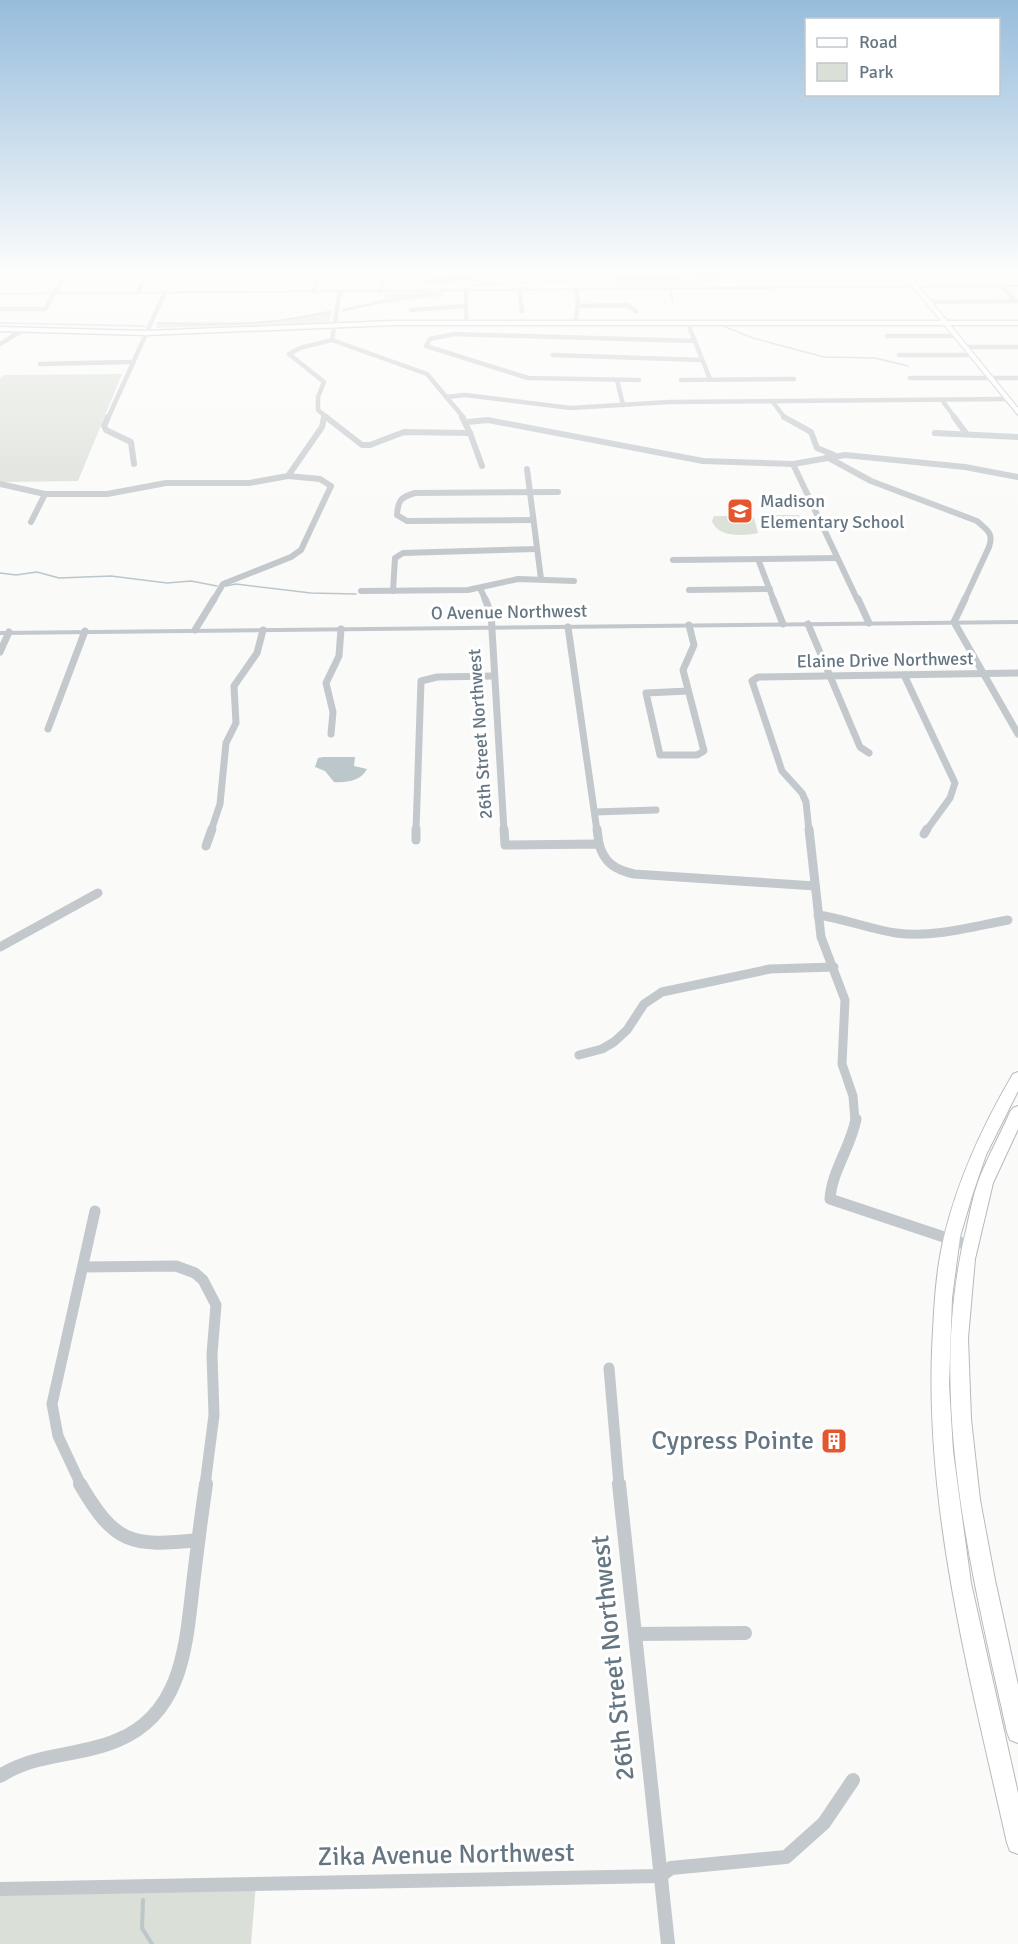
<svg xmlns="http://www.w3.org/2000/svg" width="1018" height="1944" viewBox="0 0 1018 1944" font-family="Signika,sans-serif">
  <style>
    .green { fill: #dadfd7 }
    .water { fill: #bbc7cb }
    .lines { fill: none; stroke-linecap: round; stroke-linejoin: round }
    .stream-far1 { stroke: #bbc7cb; stroke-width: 1.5 }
    .stream { stroke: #bbc7cb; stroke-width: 4 }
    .secondary-casing { stroke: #b3babf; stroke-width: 3 }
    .primary-casing { stroke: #b5babe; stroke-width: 2 }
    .minor-far5 { stroke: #c3c8cc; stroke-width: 4.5 }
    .minor-far4 { stroke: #c3c8cc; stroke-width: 6 }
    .minor-far3 { stroke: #c3c8cc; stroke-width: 7 }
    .minor-far2 { stroke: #c3c8cc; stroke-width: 9 }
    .minor-far1 { stroke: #c3c8cc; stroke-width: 11 }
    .minor { stroke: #c3c8cc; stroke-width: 14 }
    .tertiary { fill: #c3c8cc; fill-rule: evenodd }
    .secondary { fill: #fff; fill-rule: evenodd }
    .primary { fill: #fff; fill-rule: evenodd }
    .labels { text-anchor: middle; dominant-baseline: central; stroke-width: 6; stroke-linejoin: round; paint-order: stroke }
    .far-poi-label { font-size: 18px; fill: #657683; stroke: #fff; text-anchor: start }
    .far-street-label { font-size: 18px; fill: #657683; stroke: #fff }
    .near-poi-label { font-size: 26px; fill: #657683; stroke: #fff; text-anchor: end }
    .near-street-label { font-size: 26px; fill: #657683; stroke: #fff }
  </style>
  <rect width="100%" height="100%" fill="#fafaf8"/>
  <g class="green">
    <polygon points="760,272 685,286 616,287 613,273"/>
    <polygon points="442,292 443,296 384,303 341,312 342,309 384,299 385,293"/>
    <polygon points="332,310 329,322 157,328 156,322 270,322"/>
    <polygon points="122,374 78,481 0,482 0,379 3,375"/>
    <polygon points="762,515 799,515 801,523 765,524"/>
    <path d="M714 516H751L754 518 758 533C743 536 718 538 712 521Z"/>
    <polygon points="256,1883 251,1944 0,1944 0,1889"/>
  </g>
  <path class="water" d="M323 757H355L354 766 367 769C361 781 346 783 334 782L325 771 315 767 318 758Z"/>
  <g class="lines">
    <g class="stream-far1">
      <polyline points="663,281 669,286"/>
      <path d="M469 286C564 277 660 283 755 272"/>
      <polyline points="670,291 673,302"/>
      <polyline points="342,310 430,293"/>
      <polyline points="0,323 145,326"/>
      <path d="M158 323C220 327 270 324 331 312"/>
      <polyline points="723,326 753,338 824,357 875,358 908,366"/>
      <polyline points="0,573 16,575 37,572 59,578 111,576 167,583 191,581 217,586"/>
      <polyline points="226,586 236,584 311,593 356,594"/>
    </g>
    <polyline class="stream" points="143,1900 142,1928 152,1944"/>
    <g class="secondary-casing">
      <polygon id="secondary" points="393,321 1018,321 1018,325 393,325 146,335 0,331 0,327 146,331"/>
    </g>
    <g class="primary-casing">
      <g id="primary">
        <polygon points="901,272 907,272 1018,408 1018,415"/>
        <path d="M1018 1072V1091L986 1155 972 1196 960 1237 952 1298 949 1385 953 1451 971 1583 1018 1793V1854L1010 1851 1007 1843C971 1681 926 1517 932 1350 934 1312 935 1274 944 1237 958 1179 983 1125 1013 1074Z"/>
        <path d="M1018 1106V1129L993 1183 975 1259 968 1338 971 1419 980 1500 995 1580 1018 1685V1743L1010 1740 1007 1732C971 1569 925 1392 967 1226 970 1212 973 1196 978 1182 987 1158 1000 1135 1010 1112L1013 1108Z"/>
      </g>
    </g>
    <g class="minor-far5">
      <polyline points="313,272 317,278 314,291"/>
      <polyline points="518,272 534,272"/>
      <polyline points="253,277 255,272"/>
      <polyline points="427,281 468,278 471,277 471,272"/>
      <polyline points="1002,286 1016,301"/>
      <polyline points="466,290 466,323"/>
      <polyline points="519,290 522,311"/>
      <polyline points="340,291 332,340 427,374 464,418"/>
      <polyline points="381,291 383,272"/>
      <polyline points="138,292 148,272"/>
      <polyline points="928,302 1018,301"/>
      <polyline points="578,306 628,305 636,311"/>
      <polyline points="0,309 45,309 54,293"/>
      <polyline points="411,310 466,306"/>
      <polyline points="575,323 578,304 576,290"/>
      <polyline points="688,324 710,379"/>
      <polyline points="887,336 955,336"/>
      <polyline points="0,344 23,330"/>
      <polyline points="965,347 1018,347"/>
      <polyline points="553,355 702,360"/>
      <polyline points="899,355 971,355"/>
      <polyline points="40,364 131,362"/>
      <polyline points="910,378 1018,378"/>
      <polyline points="617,380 623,405"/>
      <polyline points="639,380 528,378 426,346 430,339 454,334 695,341"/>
      <polyline points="681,380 794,379"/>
      <polyline points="446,397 465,395 571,408 669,402 1007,399"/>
      <polyline points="942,400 955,418"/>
      <polyline points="772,401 785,418"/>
      <polyline points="324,415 328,418"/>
      <polyline points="108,418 165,292"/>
      <polyline points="323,418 324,415 318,410 318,397 324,382 289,354 300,348 332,340"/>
    </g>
    <g class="minor-far4">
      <polyline points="108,417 104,426 106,430 131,442 134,464"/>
      <polyline points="326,417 362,445 370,445 404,432 470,433 462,417"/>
      <polyline points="784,417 811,432 817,448 834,455"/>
      <polyline points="954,417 966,433"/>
      <polyline points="467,422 488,420 703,461 793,464 845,455 965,467 1018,477"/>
      <polyline points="470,433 482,466"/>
      <polyline points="935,433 1018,437"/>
      <path d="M827 457 871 481 977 521C987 530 994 533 989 547L964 601"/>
      <polyline points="793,464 858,601"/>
      <polyline points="527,469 541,579"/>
      <polyline points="0,484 45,494 107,494 166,483 249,483 288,476 322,427 324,417"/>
      <path d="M533 520 407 521 397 515C398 500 401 497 415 493L558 492"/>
      <polyline points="31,522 45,494"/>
      <polyline points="758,559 774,601"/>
      <polyline points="673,560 837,558"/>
      <polyline points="480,588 486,601"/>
      <polyline points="689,590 770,589"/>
      <polyline points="361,591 468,590 518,579 574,581"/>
      <polyline points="393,591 395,558 403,553 537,549"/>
      <polyline points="213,601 223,584 291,557 301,550 331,486 320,479 288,476"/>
    </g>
    <g class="minor-far3">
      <polyline points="485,599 491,613 504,831"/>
      <polyline points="773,599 783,624"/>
      <polyline points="858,599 869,623"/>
      <polyline points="965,599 954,622 1018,734"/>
      <polyline points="808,624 860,747 869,753"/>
      <polyline points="568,627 597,831"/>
      <polyline points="195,630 214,599"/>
      <polyline points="0,652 9,632"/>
      <polyline points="904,675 955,783 950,798 926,831"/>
      <polyline points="688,691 646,693 660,755 697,755 704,751 683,670 694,645 689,625"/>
      <polyline points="48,729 85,631"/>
      <polyline points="331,734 333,712 326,683 339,656 341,629"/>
      <polyline points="595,812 656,810"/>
      <polyline points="211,831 220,804 226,743 236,723 234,686 257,653 263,630"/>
      <polyline points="416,831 421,681 437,677 494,676"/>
      <polyline points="809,831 806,802 802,793 782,771 752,681 758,677 1018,673"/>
    </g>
    <g class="minor-far2">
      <path d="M504 829 505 845 599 844C604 863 616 870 634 874L815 886"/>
      <polyline points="597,829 599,844"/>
      <polyline points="809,829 821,937 845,1000 842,1064 853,1096 855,1121"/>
      <polyline points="924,834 927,829"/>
      <polyline points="416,840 416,829"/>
      <polyline points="206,846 212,829"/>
      <path d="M818 915C845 919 870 929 896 933 934 938 971 927 1008 920"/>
      <polyline points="0,947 98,893"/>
      <polyline points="579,1055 602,1049 614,1042 627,1030 644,1004 662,992 770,969 834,967"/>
    </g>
    <g class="minor-far1">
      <path d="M856 1119C851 1147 832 1170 830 1199L971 1246"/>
      <polyline points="83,1267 176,1266 195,1273 203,1280 216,1305 212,1354 214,1415 205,1485"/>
      <polyline points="609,1368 619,1485"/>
      <polyline points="81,1485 58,1436 52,1404 95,1211"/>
    </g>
    <g class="minor">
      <path d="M80 1484C115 1544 131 1547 198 1540"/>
      <polyline points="619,1484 668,1944"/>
      <polyline points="636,1634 745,1633"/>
      <path d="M0 1776C37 1752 79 1757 118 1740 183 1713 186 1644 193 1584 197 1551 201 1517 206 1484"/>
      <polyline points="0,1889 660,1876 671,1868 786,1857 824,1823 853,1780"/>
    </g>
    <g class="tertiary">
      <polygon points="66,272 70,272 57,292 1018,285 1018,287 0,295 0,293 52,292"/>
      <polygon points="1018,620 1018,624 0,635 0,631"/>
    </g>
    <use href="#secondary" class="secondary"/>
    <use href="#primary" class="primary"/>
  </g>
  <linearGradient id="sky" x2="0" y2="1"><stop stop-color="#96bcdc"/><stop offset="0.5" stop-color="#fdfdfc"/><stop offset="1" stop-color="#fdfdfc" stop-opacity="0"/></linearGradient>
  <rect width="1018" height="544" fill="url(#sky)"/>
  <defs>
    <g id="school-square" transform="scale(1.35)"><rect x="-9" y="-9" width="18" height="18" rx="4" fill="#e4572e" stroke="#fff"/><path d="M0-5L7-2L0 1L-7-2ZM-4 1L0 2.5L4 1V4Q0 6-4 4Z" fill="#fff"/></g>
    <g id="building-square" transform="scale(1.35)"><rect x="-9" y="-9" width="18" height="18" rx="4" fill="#e4572e" stroke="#fff"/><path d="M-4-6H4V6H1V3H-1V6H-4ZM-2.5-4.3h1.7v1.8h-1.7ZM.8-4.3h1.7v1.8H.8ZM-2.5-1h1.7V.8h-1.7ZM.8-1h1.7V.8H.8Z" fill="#fff"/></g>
  </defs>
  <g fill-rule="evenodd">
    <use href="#school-square" x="740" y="511"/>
    <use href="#building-square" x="834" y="1441"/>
  </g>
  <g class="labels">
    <g class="far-poi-label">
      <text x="760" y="501">Madison<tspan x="760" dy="21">Elementary School</tspan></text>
    </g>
    <g class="far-street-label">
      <text transform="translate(509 612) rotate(-1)">O Avenue Northwest</text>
      <text transform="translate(885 660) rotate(-1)">Elaine Drive Northwest</text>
      <text transform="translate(480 734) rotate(-94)">26th Street Northwest</text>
    </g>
    <g class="near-poi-label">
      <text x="814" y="1441">Cypress Pointe</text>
    </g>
    <g class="near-street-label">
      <text transform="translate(613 1658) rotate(-96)">26th Street Northwest</text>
      <text transform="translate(446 1855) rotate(-1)">Zika Avenue Northwest</text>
    </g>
  </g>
  <rect x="805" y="18" width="195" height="78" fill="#ffffff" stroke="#c1c8cd" stroke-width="1.5"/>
  <rect x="817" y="38" width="30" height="9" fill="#ffffff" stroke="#c1c8cd" stroke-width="1.5"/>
  <text x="859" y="48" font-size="18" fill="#657683">Road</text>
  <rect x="817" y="63" width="30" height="18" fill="#dadfd7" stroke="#c1c8cd" stroke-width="1.5"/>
  <text x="859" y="78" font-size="18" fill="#657683">Park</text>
</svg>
